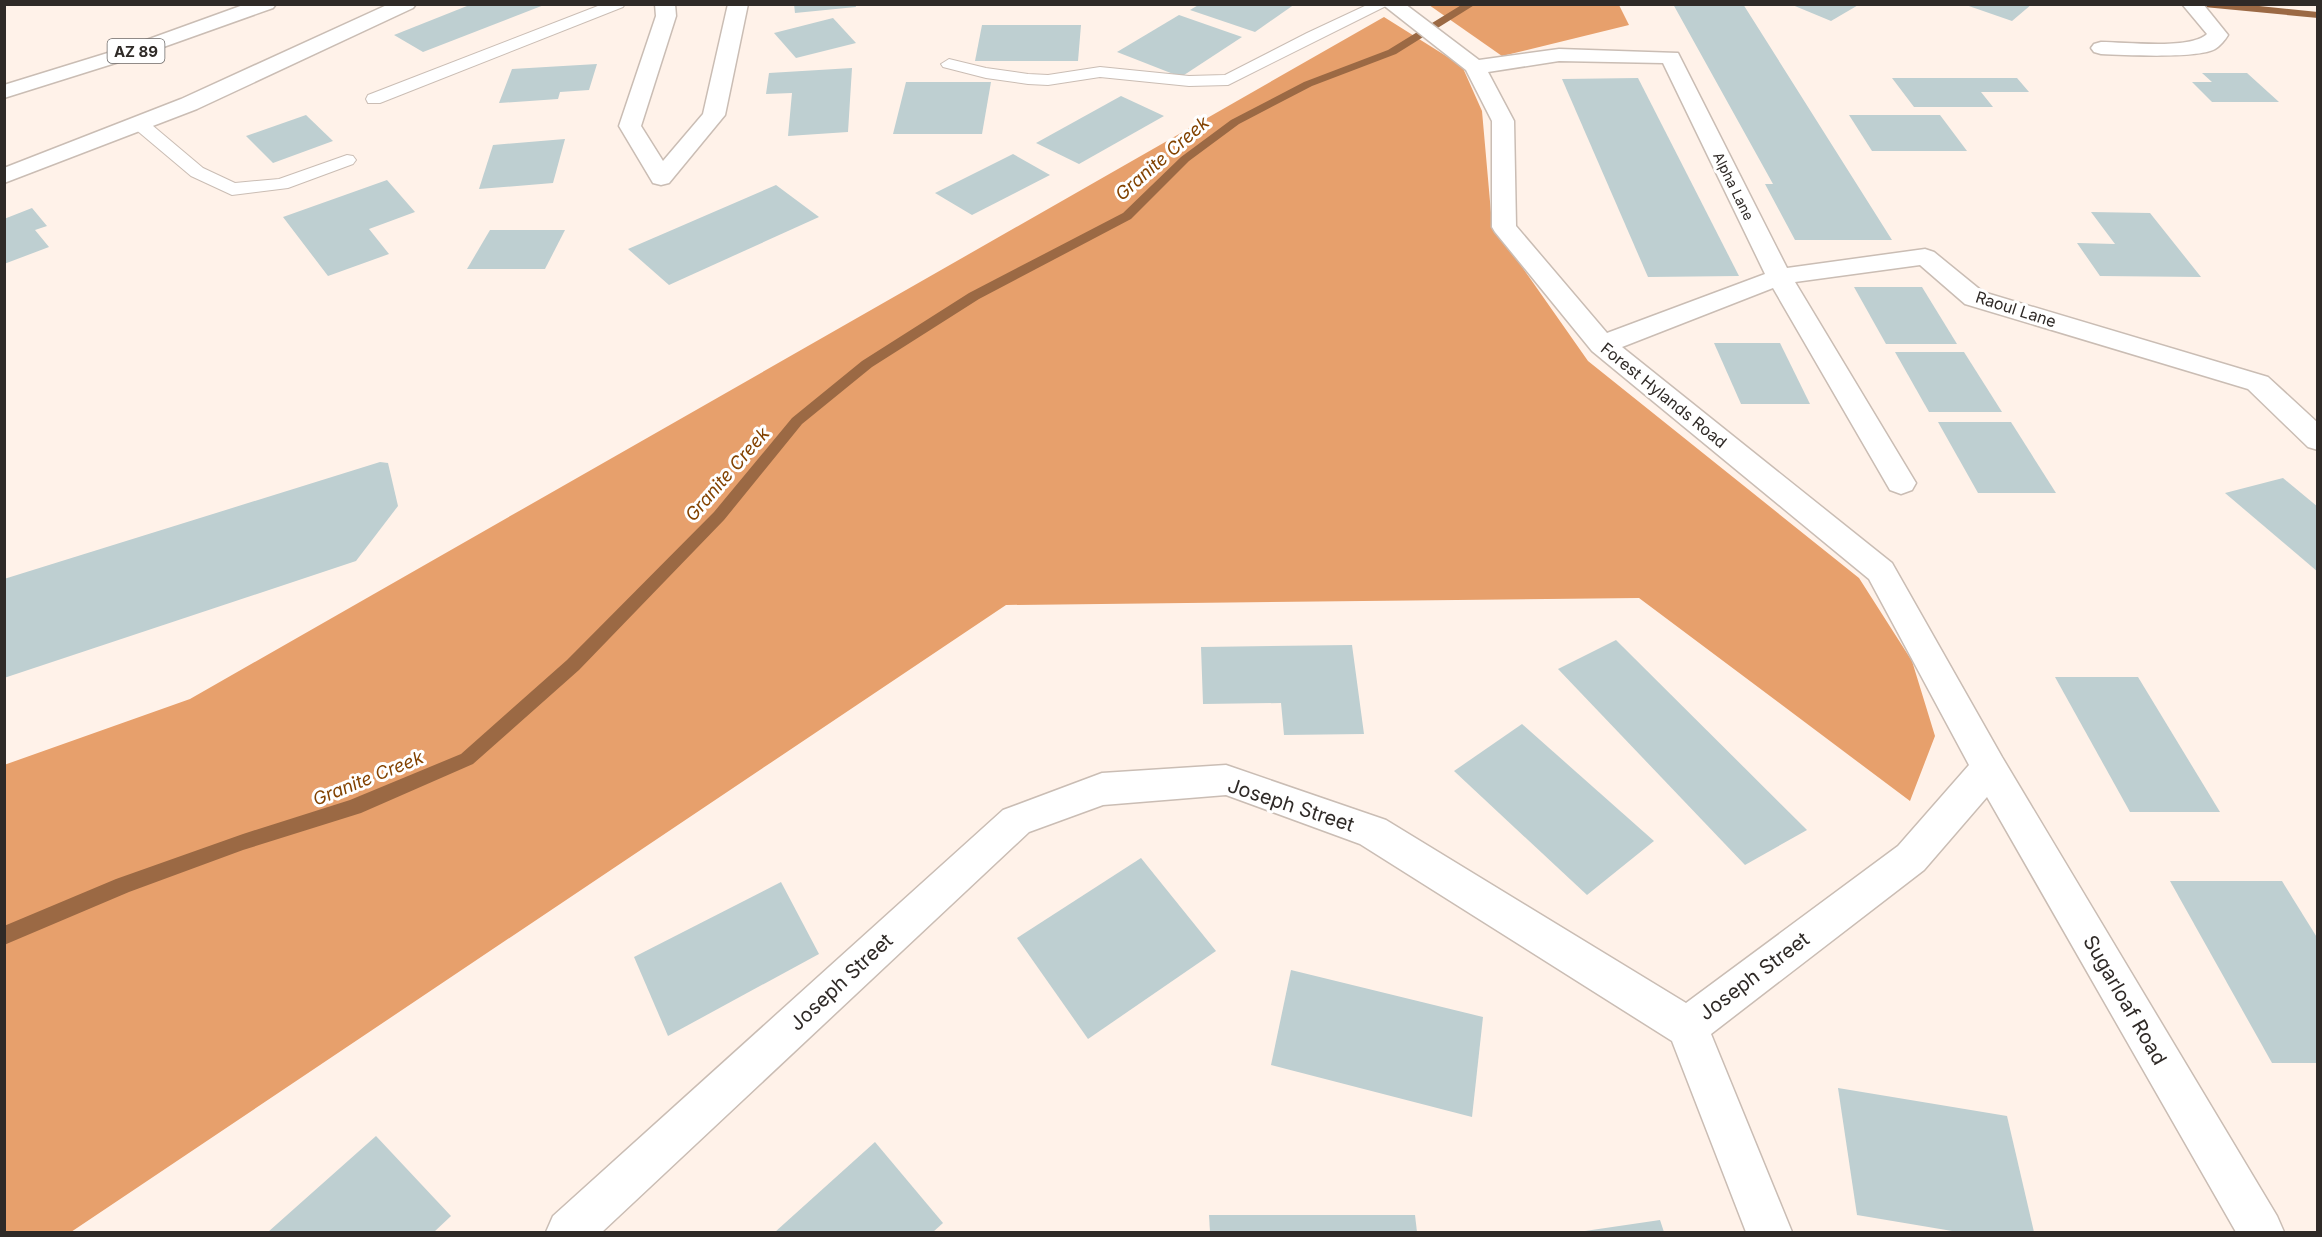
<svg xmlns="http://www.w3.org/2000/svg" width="2322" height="1237" viewBox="0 0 2322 1237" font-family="Inter,sans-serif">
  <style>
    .forest { fill: #e7a06c }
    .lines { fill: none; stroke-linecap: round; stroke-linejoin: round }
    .stream { fill: #9b6944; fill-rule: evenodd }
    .building { fill: #becfd1 }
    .service-casing { stroke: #cabdb4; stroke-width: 2 }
    .minor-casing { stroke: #cabdb4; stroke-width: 3 }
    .primary-casing { stroke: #cabdb4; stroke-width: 3 }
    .service { fill: #fff; fill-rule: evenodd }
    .minor { fill: #fff; fill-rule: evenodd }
    .primary { fill: #fff; fill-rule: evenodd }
    .labels { text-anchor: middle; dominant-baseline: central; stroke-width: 6; stroke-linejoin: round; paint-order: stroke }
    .far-street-label { font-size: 14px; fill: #2f2a27; stroke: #fff }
    .shield { fill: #fff; stroke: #6d6a68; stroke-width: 1.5 }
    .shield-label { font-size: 15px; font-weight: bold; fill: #2f2a27 }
    .street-label { font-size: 16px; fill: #2f2a27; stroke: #fff }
    .water-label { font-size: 18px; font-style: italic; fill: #824200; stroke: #fff }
    .near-street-label { font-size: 20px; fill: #2f2a27; stroke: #fff }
  </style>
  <rect width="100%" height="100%" fill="#fff2e9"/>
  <g class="forest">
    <polygon points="1429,5 1619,5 1629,25 1502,56"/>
    <polygon points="1384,17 1462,66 1482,111 1492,224 1588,361 1859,578 1912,661 1935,736 1910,801 1639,598 1006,605 71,1232 5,1232 4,765 190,699"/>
  </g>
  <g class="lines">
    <g class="stream">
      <polygon points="1463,4 1476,4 1396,54 1312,86 1239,124 1189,161 1131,219 979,299 872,367 802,424 724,520 579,670 473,764 361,813 243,850 129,892 4,945 4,926 116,879 243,834 350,800 461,754 567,660 714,512 792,418 862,361 969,293 1123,213 1181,157 1231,120 1304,82 1388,50"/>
      <polygon points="2199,4 2240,4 2318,12 2318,18 2204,7"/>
    </g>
  </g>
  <g class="building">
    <polygon points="472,4 544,5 423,52 394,35"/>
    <polygon points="794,4 855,4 856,7 795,13"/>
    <polygon points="1200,4 1295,4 1255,32 1190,10"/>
    <polygon points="1673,4 1743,4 1892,240 1795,240 1765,184 1773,184"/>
    <polygon points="1790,4 1860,4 1831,21"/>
    <polygon points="1963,4 2032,4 2012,21"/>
    <polygon points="1179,15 1242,37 1181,77 1117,52"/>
    <polygon points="833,18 856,43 796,58 774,33"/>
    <polygon points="982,25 1081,25 1078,61 975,61"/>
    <polygon points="597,64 589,90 560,92 558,99 499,103 512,69"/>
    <polygon points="852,68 848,132 788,136 792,93 766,94 769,73"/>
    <polygon points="2202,73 2247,73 2279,102 2212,102 2192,82 2212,82"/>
    <polygon points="1638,78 1739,276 1648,277 1562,79"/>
    <polygon points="1892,78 2017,78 2029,92 1981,92 1993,107 1914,107"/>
    <polygon points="906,82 991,82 982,134 893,134"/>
    <polygon points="1121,96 1164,116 1079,164 1036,143"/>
    <polygon points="306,115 333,141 273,163 246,136"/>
    <polygon points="1849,115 1940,115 1967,151 1872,151"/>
    <polygon points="565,139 553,183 479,189 493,145"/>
    <polygon points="1013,154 1050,175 972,215 935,193"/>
    <polygon points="387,180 415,212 369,229 389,254 328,276 283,217"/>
    <polygon points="776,185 819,217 669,285 628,249"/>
    <polygon points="32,208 47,226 35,230 49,247 4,264 4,219"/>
    <polygon points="2091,212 2150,213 2201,277 2100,276 2077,243 2115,244"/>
    <polygon points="490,230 565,230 545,269 467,269"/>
    <polygon points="1854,287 1922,287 1957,344 1886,344"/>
    <polygon points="1714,343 1780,343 1810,404 1741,404"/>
    <polygon points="1895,352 1964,352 2002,412 1929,412"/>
    <polygon points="1938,422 2011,422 2056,493 1978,493"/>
    <polygon points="380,462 388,463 398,506 356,561 4,678 4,579"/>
    <polygon points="2283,478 2318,507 2318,572 2225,493"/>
    <polygon points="1616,640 1807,830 1745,865 1558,669"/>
    <polygon points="1352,645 1364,734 1284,735 1281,703 1203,704 1201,647"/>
    <polygon points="2055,677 2138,677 2220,812 2130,812"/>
    <polygon points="1522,724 1654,841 1587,895 1454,771"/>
    <polygon points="1141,858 1216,951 1088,1039 1017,938"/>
    <polygon points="2170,881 2282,881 2318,939 2318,1063 2272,1063"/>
    <polygon points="781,882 819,954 668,1036 634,957"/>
    <polygon points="1291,970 1483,1017 1472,1117 1271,1065"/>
    <polygon points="1838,1088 2007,1116 2034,1232 1958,1232 1857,1215"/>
    <polygon points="376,1136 451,1216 434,1232 268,1232"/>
    <polygon points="875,1142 943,1223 933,1232 775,1232"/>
    <polygon points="1209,1215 1415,1215 1417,1232 1210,1232"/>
    <polygon points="1660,1220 1664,1232 1585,1232 1585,1231"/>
  </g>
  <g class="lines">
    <g class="service-casing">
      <g id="service">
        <polygon points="603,4 625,4 623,7 380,103 368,103 366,99 368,95"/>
        <polygon points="1369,4 1390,4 1228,85 1189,86 1100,77 1048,85 1028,84 986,78 943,67 941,64 949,59 986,68 1028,74 1048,75 1100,67 1189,76 1225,75 1307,33"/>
        <polygon points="140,119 146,120 203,168 235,183 279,179 347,155 353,156 356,160 353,164 288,188 232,195 191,176 134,128 131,124 134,120"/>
      </g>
    </g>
    <g class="minor-casing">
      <g id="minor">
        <polygon points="389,4 416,4 413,8 197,109 4,183 4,168 181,99"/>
        <polygon points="655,4 675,4 676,16 641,126 663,161 703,114 728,4 748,4 725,115 669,183 661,185 653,183 619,126 656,16"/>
        <path d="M1382 4H1405L1479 60 1559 49 1678 53 1787 268 1925 249 1934 252 1983 292 2268 377 2318 423V450L2308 447 2248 389 1965 304 1920 265 1795 282 1916 483 1912 490 1901 494 1890 490 1773 288 1622 347 1892 563 2002 757 2277 1216 2284 1232H2236L1987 797 1924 870 1711 1034 1792 1232H1746L1672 1041 1360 844 1226 795 1103 805 1029 832 602 1232H546L553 1216 1003 810 1102 773 1226 765 1386 820 1686 1003 1898 846 1969 765 1869 579 1592 351 1495 232 1492 227V121L1466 70ZM1559 61 1663 63 1765 274 1607 333 1516 226 1514 121 1488 72Z"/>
        <path d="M2182 4H2203L2228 35C2225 40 2220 46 2215 49 2198 59 2124 55 2101 54L2094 52 2091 48 2094 44 2101 42C2125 42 2190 50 2207 34Z"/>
      </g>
    </g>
    <g class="primary-casing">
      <polygon id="primary" points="246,4 276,4 273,8 141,55 4,98 4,85 127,47"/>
    </g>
    <use href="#service" class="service"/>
    <use href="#minor" class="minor"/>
    <use href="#primary" class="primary"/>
  </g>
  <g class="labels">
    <g class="far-street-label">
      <text transform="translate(1734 186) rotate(64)">Alpha Lane</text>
    </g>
    <rect class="shield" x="107.5" y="39" width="57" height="24" rx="4.5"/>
    <g class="shield-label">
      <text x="136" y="51">AZ 89</text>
    </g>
    <g class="street-label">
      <text transform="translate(2016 309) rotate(18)">Raoul Lane</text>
      <text transform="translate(1664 395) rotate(39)">Forest Hylands Road</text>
    </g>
    <g class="water-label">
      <text transform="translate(1162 158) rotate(-41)">Granite Creek</text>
      <text transform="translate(727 474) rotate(-49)">Granite Creek</text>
      <text transform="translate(368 778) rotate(-22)">Granite Creek</text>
    </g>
    <g class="near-street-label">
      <text transform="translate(1291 805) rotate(18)">Joseph Street</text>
      <text transform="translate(1754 976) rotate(-37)">Joseph Street</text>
      <text transform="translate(841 982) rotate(-43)">Joseph Street</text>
      <text transform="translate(2125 1000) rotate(60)">Sugarloaf Road</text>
    </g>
  </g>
  <rect width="2322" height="1237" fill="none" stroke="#2f2a27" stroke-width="12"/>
</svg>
